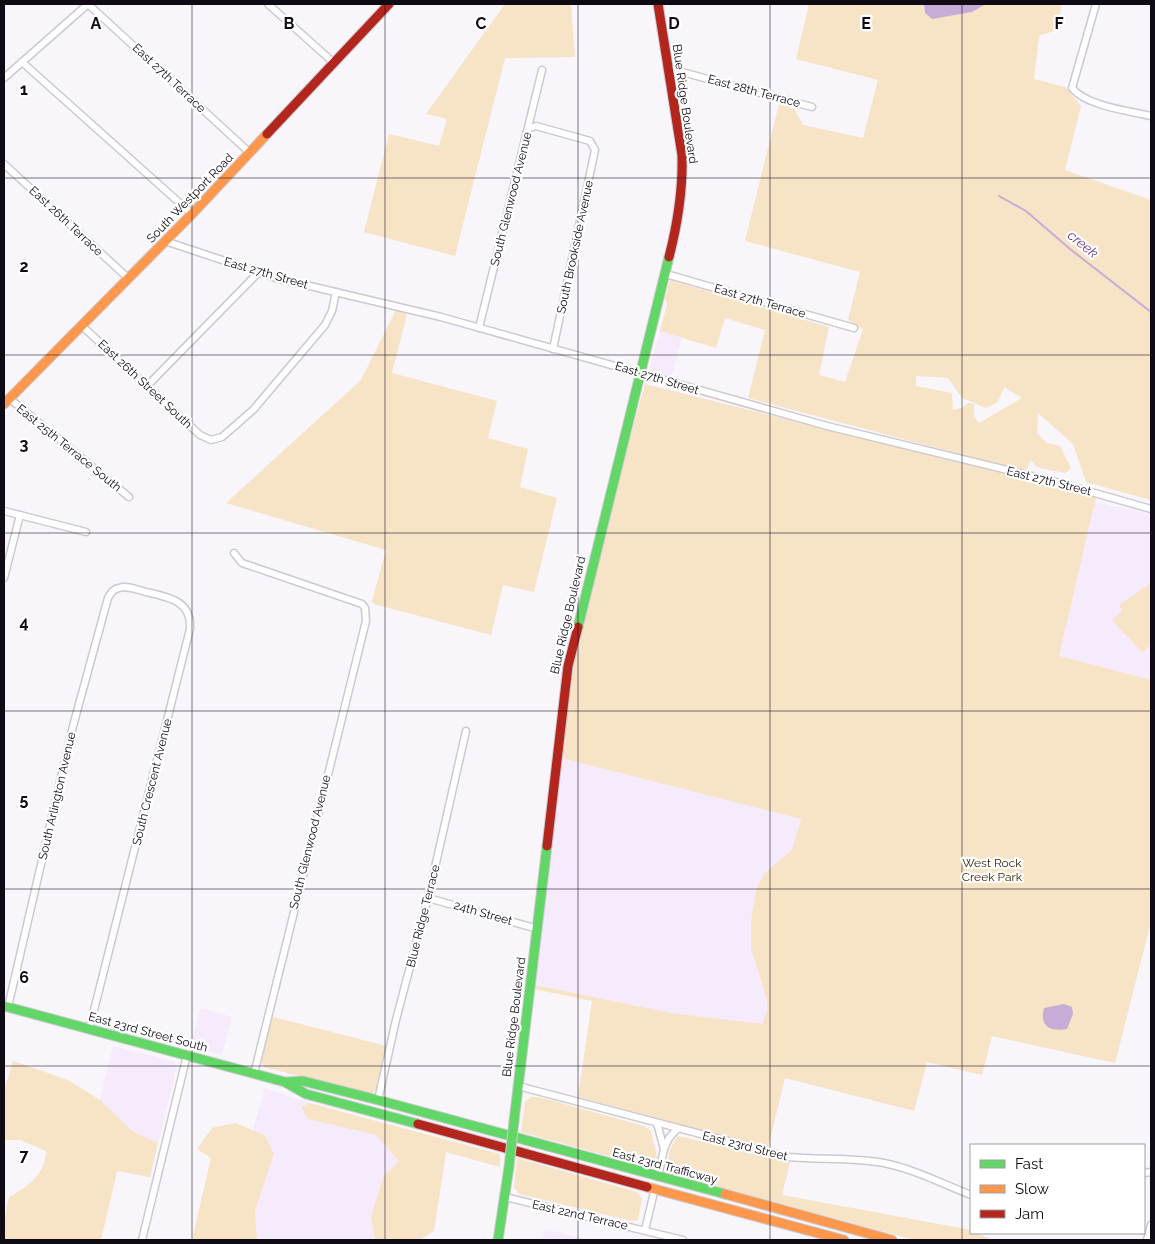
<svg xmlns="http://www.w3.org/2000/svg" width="1155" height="1244" viewBox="0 0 1155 1244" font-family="Raleway,sans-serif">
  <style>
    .built { fill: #f5ebfc }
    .green { fill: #f7e3c5; fill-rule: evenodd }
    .water { fill: #c6acd7 }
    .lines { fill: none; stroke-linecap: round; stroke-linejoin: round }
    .stream { stroke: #c6acd7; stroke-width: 2 }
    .street-casing { stroke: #cdc9d0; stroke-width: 9 }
    .fast-casing { stroke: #cdc9d0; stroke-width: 11 }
    .slow-casing { stroke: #cdc9d0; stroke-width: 11 }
    .jam-casing { stroke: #cdc9d0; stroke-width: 11 }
    .street { stroke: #fefefe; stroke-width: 6 }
    .fast { stroke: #63d668; stroke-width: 9 }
    .slow { stroke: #ff974d; stroke-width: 9 }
    .jam { stroke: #b3261e; stroke-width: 9 }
    .fast-bridge-casing { stroke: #cdc9d0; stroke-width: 11; stroke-linecap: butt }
    .fast-bridge { stroke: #63d668; stroke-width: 9 }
    .grid { fill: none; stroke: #0f0a13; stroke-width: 1; stroke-opacity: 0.55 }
    .labels { text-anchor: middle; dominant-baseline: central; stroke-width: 4.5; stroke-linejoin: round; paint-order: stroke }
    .street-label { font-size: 12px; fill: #0f0a13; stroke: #fff }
    .park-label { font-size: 12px; fill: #362708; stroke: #fff }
    .water-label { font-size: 14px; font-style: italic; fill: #6c3c85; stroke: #fff }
    .grid-label { font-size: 16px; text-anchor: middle; font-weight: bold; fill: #0f0a13; stroke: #fff; stroke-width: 4.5; stroke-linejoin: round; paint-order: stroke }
  </style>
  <rect width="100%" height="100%" fill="#f8f5fb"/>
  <g class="built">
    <polygon points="660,331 682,337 671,377 649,371"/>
    <polygon points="1094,502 1151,514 1151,680 1059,657"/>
    <polygon points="561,758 801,819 792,850 764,874 756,890 751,921 751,949 767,1000 767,1011 762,1025 671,1013 535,985"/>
    <polygon points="201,1008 232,1017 222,1055 190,1046"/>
    <polygon points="113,1046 173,1061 177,1066 158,1143 132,1131 100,1100"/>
    <polygon points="265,1088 309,1103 301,1107 349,1129 376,1134 399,1161 383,1177 371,1217 375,1240 257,1240 255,1211 274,1154 265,1135 253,1130"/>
    <polygon points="545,1229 589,1240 542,1240"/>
  </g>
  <g class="green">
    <polygon points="505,4 571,4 575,57 505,58 455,256 364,232 389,134 439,146 447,119 426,114"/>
    <path d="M809 4H924L925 13 972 12 986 4H1061L1059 29 1039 36 1034 79 1065 87 1081 106 1065 170 1151 200V500L1086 482 1073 444 1038 413 1037 433 1047 443 1060 446 1071 468 1065 473 1036 467 1031 460 1027 469 1013 468 748 398 765 330 725 318 716 348 660 331 667 304 665 298 670 280 829 327 819 375 845 382 863 329 848 320 860 272 745 241 779 104 794 109 803 125 863 138 876 88 878 80 796 59ZM916 376 948 378 962 398 986 408 998 402 1004 387 1022 398 979 423 974 416V404L968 403 961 408 953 410 952 393 916 386Z"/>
    <polygon points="396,310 407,314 392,373 497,401 488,438 528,449 520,487 557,498 534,592 503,585 491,635 374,604 372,601 386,550 226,503 361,380"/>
    <polygon points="645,384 1096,497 1059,656 1151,680 1151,922 1115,1063 992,1036 982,1075 927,1062 914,1111 785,1078 768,1148 578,1097 592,1001 534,989 535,985 671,1013 762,1024 767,1011 767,1000 751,949 751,921 756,890 764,874 792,850 801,819 561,758 576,649 572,647"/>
    <polygon points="1151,583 1151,645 1142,652 1112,620 1122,611 1119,605"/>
    <polygon points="270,1016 386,1046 378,1090 369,1094 359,1092 264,1067 260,1059"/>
    <path d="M13 1061 68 1080 100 1100 132 1131 158 1143 150 1177 117 1171 101 1240H4V1222L9 1197C27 1188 46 1173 46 1151L20 1140H4V1091Z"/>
    <polygon points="531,1097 539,1097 644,1126 651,1131 657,1157 653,1166 645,1166 521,1132 525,1102"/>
    <polygon points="309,1103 500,1154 500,1167 446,1152 434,1231 420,1240 375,1240 371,1217 383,1177 399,1161 376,1135 308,1119 301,1107"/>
    <polygon points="235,1123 265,1135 274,1154 255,1211 257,1240 192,1240 211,1158 197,1149 212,1128"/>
    <path d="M678 1136 790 1162 782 1195 966 1229 993 1240H914L672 1174C664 1162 670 1146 678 1136Z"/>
    <polygon points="517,1158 637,1192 642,1198 638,1220 632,1221 519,1194 514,1187"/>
  </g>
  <g class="water">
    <polygon points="924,4 986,4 972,12 932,19 925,13"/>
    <path d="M1064 1004 1072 1007 1073 1014 1067 1029C1050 1032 1039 1026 1044 1008Z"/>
  </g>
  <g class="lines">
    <polyline class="stream" points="999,196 1026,211 1070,249 1151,312"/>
    <g class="street-casing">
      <g id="street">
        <polyline points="268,4 334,63"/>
        <path d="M1096 4 1072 88C1086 106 1130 111 1151 116"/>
        <polyline points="22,62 192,214"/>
        <polyline points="667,68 812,107"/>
        <polyline points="4,78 88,4 250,153"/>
        <polyline points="530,128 536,126 590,141 595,150 553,349"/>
        <polyline points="4,164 128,278"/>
        <polyline points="165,241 276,278 441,317 827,426 1056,482 1151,509"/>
        <polyline points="666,274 854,328"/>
        <polyline points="82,326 200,435 211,440 222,437 253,410 325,325 332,311 336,292"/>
        <polyline points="479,328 542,70"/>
        <polyline points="148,385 258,273"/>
        <polyline points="10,399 129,497"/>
        <polyline points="4,511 86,532"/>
        <polyline points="234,553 242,563 362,604 365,608 366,621 254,1074"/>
        <polyline points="4,578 20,515"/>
        <polyline points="428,898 538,929"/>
        <path d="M8 1007 73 726 108 598C111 593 113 589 119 588 127 585 138 590 146 592 169 597 192 601 190 629L89 1030"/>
        <path d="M518 1086 788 1157C820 1160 853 1157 884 1163 914 1169 943 1184 971 1195"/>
        <polyline points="378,1100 396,1020 428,898 466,731"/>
        <polyline points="657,1123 664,1149 658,1177"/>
        <polyline points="664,1149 669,1138 677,1129"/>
        <polyline points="1144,1173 1151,1172"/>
        <polyline points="505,1197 683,1240"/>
        <polyline points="645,1230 655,1188"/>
        <polyline points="142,1240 187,1055"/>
        <polyline points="1147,1240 1151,1225"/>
      </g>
    </g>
    <g class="fast-casing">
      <g id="fast">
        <polyline points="578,627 669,257"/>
        <polyline points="4,1006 285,1082 306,1094 418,1124"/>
        <polyline points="287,1082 303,1081 378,1100 725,1194"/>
        <polyline points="514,1121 547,846"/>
        <polyline points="498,1240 509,1167"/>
      </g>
    </g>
    <g class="slow-casing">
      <g id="slow">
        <polyline points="4,404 192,214 267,134"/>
        <polyline points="647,1187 844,1240"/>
        <polyline points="725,1194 892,1240"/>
      </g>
    </g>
    <g class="jam-casing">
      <g id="jam">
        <path d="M658 4 682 155C683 190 678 222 669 257"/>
        <polyline points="267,134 389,4"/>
        <polyline points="547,846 568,666 578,627"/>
        <polyline points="418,1124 647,1187"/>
      </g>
    </g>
    <use href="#street" class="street"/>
    <use href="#fast" class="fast"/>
    <use href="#slow" class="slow"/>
    <use href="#jam" class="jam"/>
    <g class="fast-bridge-casing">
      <polyline id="fast-bridge" points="509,1167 514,1121"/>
    </g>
    <use href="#fast-bridge" class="fast-bridge"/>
  </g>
  <path class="grid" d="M192 4V1240M385 4V1240M578 4V1240M770 4V1240M962 4V1240M4 178H1151M4 355H1151M4 533H1151M4 711H1151M4 889H1151M4 1066H1151"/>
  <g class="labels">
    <g class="street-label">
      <text transform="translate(169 78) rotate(43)">East 27th Terrace</text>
      <text transform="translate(754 91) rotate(15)">East 28th Terrace</text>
      <text transform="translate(685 104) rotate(82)">Blue Ridge Boulevard</text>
      <text transform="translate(190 198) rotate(-46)">South Westport Road</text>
      <text transform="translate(511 199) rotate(-76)">South Glenwood Avenue</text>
      <text transform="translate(66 221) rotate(43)">East 26th Terrace</text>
      <text transform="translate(575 247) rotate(-78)">South Brookside Avenue</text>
      <text transform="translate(266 273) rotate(16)">East 27th Street</text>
      <text transform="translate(760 301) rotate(16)">East 27th Terrace</text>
      <text transform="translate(657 378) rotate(17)">East 27th Street</text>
      <text transform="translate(145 384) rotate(43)">East 26th Street South</text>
      <text transform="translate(69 448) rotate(39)">East 25th Terrace South</text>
      <text transform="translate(1049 481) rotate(14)">East 27th Street</text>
      <text transform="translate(568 615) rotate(-77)">Blue Ridge Boulevard</text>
      <text transform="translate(152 782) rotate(-76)">South Crescent Avenue</text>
      <text transform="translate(57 796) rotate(-77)">South Arlington Avenue</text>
      <text transform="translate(310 842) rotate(-76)">South Glenwood Avenue</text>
      <text transform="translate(483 913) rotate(16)">24th Street</text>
      <text transform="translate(423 916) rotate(-76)">Blue Ridge Terrace</text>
      <text transform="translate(514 1017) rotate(-83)">Blue Ridge Boulevard</text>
      <text transform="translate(148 1032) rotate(15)">East 23rd Street South</text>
      <text transform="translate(745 1146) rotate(14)">East 23rd Street</text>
      <text transform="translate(665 1166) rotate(15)">East 23rd Trafficway</text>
      <text transform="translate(580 1215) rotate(13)">East 22nd Terrace</text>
    </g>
    <g class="park-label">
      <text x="992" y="863">West Rock<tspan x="992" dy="14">Creek Park</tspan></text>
    </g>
    <g class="water-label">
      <text transform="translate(1083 244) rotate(39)">creek</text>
    </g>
  </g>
  <g class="grid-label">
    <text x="96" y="29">A</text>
    <text x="289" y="29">B</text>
    <text x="481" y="29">C</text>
    <text x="674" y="29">D</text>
    <text x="866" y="29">E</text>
    <text x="1059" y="29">F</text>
    <text x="24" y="95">1</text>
    <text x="24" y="272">2</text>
    <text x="24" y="450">3</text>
    <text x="24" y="628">4</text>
    <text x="24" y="805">5</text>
    <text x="24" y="983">6</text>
    <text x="24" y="1161">7</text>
  </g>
  <rect width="1155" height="1244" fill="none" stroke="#0f0a13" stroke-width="10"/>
  <rect x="970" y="1144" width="175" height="90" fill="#ffffff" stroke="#9f9da1"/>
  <rect x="980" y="1160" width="25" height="8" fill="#63d668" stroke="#9f9da1"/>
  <text x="1015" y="1169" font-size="15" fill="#0f0a13">Fast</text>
  <rect x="980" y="1185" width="25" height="8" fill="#ff974d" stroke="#9f9da1"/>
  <text x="1015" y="1194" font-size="15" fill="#0f0a13">Slow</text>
  <rect x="980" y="1210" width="25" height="8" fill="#b3261e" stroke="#9f9da1"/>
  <text x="1015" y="1219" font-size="15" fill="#0f0a13">Jam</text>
</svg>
